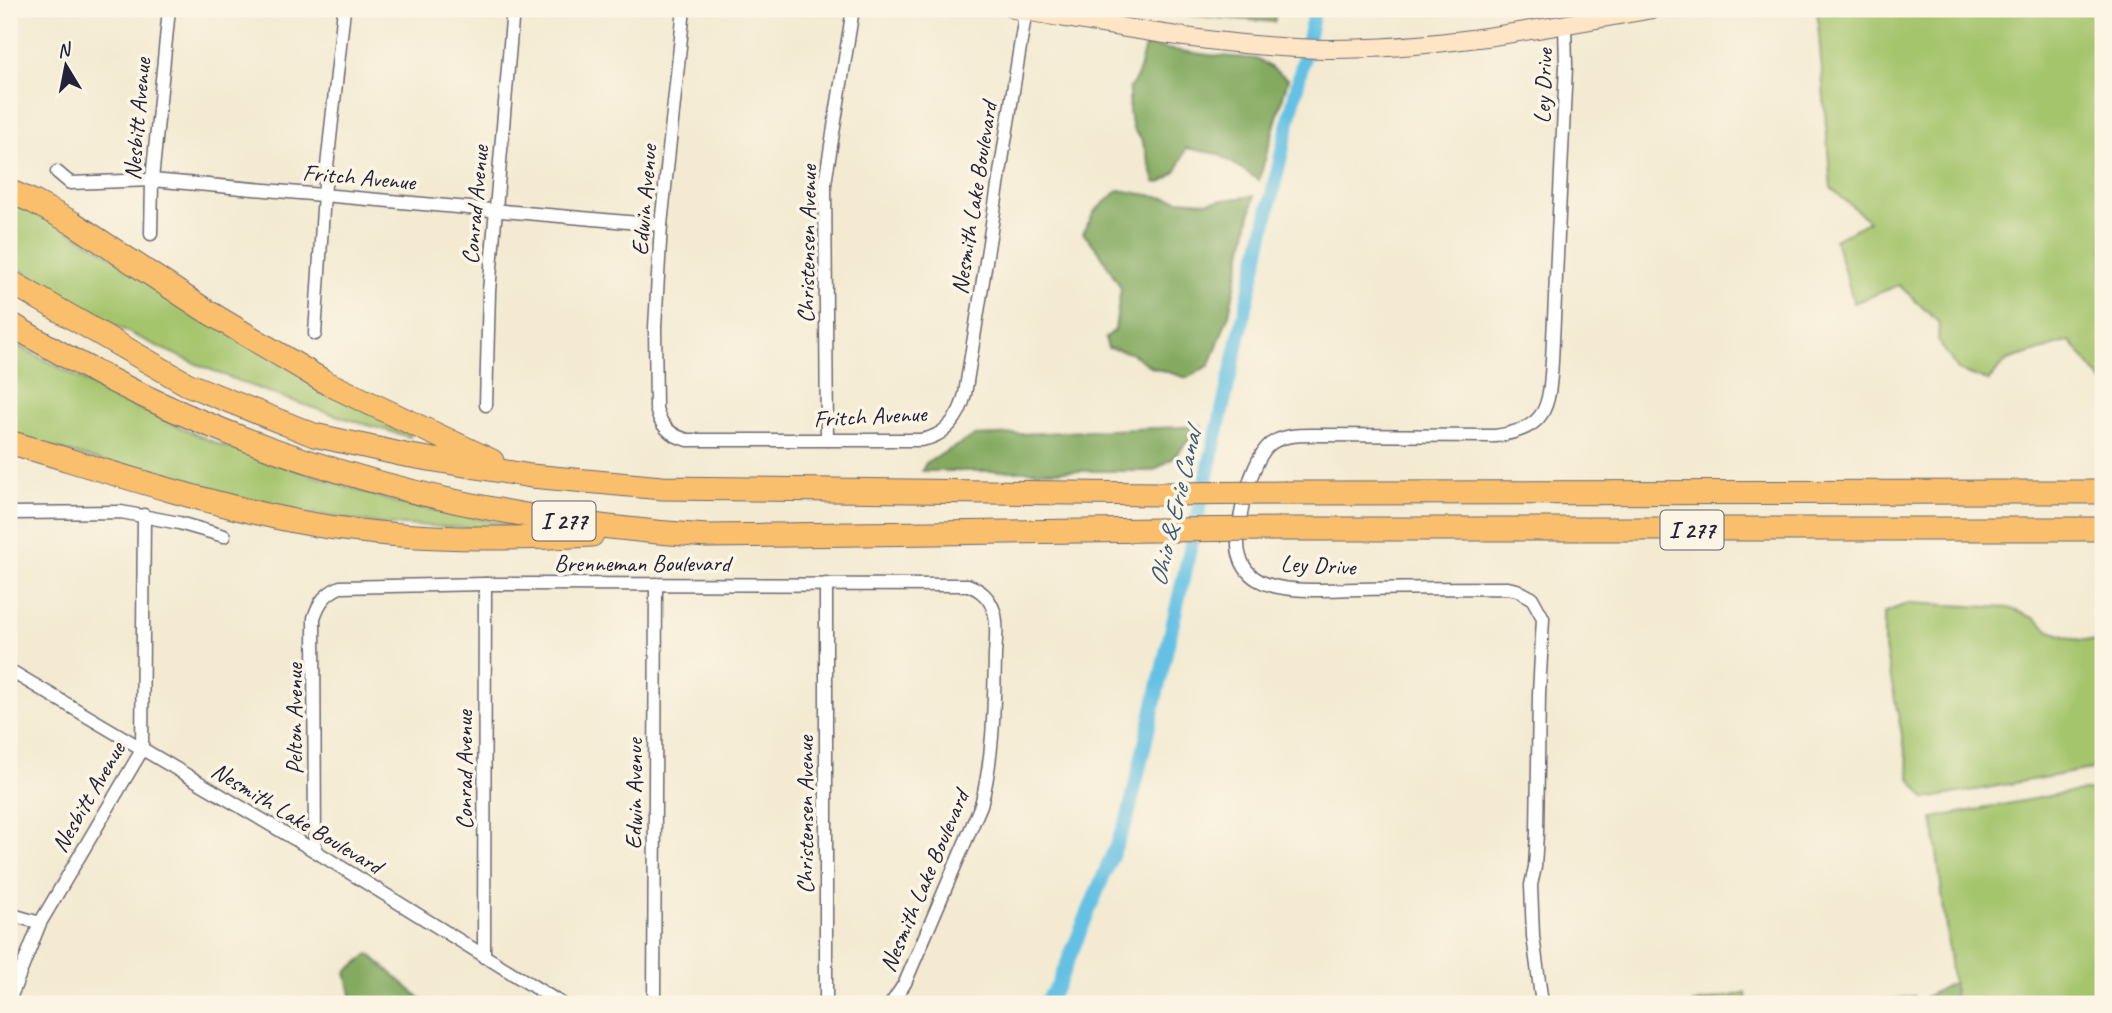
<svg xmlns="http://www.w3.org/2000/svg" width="2112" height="1013" viewBox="0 0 2112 1013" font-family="Caveat,sans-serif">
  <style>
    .green { fill: #a5c56d; stroke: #647454; stroke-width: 2 }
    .forest { fill: #84aa60; stroke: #53664e; stroke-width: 2 }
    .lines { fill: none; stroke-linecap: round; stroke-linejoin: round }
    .canal { stroke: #65c1e3; stroke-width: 14 }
    .street-casing { stroke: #6b6870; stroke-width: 15 }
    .secondary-casing { stroke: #6b6870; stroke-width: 20 }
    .highway-casing { stroke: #6b6870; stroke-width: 25 }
    .street { stroke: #fff; stroke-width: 12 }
    .secondary { stroke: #fde5c5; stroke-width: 18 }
    .highway { stroke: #f9bf6d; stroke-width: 23 }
    .highway-bridge-casing { stroke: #6b6870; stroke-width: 25; stroke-linecap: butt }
    .highway-bridge { stroke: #f9bf6d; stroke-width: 23 }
    .labels { text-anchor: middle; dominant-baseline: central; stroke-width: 7; stroke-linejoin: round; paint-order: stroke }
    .shield { fill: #fcf5e5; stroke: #63616e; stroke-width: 2 }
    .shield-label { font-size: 23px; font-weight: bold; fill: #22223b }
    .street-label { font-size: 24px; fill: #22223b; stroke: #fcf5e5 }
    .water-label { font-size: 26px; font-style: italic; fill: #395a76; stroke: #fcf5e5 }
  </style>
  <rect width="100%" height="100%" fill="#fcf5e5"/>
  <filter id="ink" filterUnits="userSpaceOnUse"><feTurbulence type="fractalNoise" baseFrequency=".0143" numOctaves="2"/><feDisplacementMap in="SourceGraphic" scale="14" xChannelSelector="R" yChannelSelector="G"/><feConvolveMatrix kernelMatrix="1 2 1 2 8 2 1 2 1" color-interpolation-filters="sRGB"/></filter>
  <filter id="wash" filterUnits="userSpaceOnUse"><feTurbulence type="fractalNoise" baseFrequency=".00686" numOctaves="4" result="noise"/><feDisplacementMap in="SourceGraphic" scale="28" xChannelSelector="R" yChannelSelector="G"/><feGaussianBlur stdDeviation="1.57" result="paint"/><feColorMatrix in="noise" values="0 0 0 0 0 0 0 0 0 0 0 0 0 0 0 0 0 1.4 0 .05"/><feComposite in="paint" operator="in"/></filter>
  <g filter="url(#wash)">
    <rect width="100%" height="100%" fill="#f3ead1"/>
    <g class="green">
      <polygon points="1817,9 2103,9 2103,382 2070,341 2007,360 1988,381 1958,370 1938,341 1939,323 1899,285 1854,303 1835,240 1869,221 1831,188"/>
      <path d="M9 202 54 222 411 432 410 437C270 399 129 345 9 262Z"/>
      <polygon points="9,341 127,403 218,444 397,503 519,526 520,530 379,524 276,508 9,436"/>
      <polygon points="1909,603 2009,608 2034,618 2050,631 2073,639 2103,642 2103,767 1926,799 1911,780 1884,644 1884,613"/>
      <polygon points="2103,789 2103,1004 2068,1004 2064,1000 2030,1004 1955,1004 1933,818 2065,793"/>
      <polygon points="1746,993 1747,1004 1691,1004"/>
      <polygon points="1914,996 1915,1004 1863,1004"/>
    </g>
    <g class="forest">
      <polygon points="1153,9 1277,9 1274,22 1153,12"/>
      <polygon points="1145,46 1209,55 1258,59 1288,79 1259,180 1218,154 1186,148 1177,171 1161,183 1155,182 1142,140 1133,129 1129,111 1129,89 1137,77"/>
      <polygon points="1119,190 1178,200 1208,202 1254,196 1229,314 1210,365 1187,378 1151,367 1131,353 1108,348 1105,338 1115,330 1121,288 1099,251 1083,233 1095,211"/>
      <polygon points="1201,426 1173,458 1153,471 922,471 926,463 974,436"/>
      <polygon points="369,954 427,1004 353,1004 346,972"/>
      <polygon points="1953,982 1955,1004 1926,1004 1924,998"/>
    </g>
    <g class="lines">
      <polyline class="canal" points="1044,1004 1057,987 1128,817 1315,9"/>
    </g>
  </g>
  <g filter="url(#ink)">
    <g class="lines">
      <g class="street-casing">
        <g id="street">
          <path d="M684 9 661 225 655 327 656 408C660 426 671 436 688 440H920C945 437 960 417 965 394L1026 9"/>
          <polyline points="57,172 70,183 152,180 661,225"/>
          <polyline points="151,234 152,180 169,9"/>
          <polyline points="315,334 324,194 344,9"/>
          <polyline points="486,405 489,291 513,9"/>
          <polyline points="827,440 825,183 853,9"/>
          <polyline points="9,513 121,512 179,523 224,536"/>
          <polyline points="9,670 315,851 562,1004"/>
          <path d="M315 851 314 618C319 602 325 594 340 587L485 584 968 585C981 590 989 597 994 611 998 624 996 640 995 654 994 705 994 755 981 805L905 983 891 1004"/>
          <polyline points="9,914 40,923"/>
          <polyline points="484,957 485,584"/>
          <polyline points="9,1001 40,923 142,750 144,515"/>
          <polyline points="654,1004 656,584"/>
          <polyline points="826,1004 826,584"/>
          <path d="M1542 1004 1533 936 1531 885 1535 867 1537 833 1539 694 1543 618 1532 598 1517 590 1508 588C1459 588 1409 588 1360 589 1332 589 1284 594 1260 581 1250 576 1243 567 1240 557 1232 533 1250 464 1268 446 1280 435 1298 435 1313 435L1495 436C1547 428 1549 409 1552 361L1566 67 1565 25"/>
        </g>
      </g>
      <g class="secondary-casing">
        <path id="secondary" d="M1013 9C1116 26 1225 48 1330 49 1440 49 1545 28 1653 9"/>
      </g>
      <g class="highway-casing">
        <g id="highway">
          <polyline points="9,191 34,202 73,223 205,310 327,383 492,461"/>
          <polyline points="9,281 187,384 314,435 405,455 531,476 662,488 1159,494"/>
          <path d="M9 323C223 455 457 520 707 536L1158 530"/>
          <path d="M9 442C97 468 185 497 275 517 379 540 486 541 592 535"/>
          <polyline points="1286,493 2103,492"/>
          <polyline points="1280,529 2103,529"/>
        </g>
      </g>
      <use href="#street" class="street"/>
      <use href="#secondary" class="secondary"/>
      <use href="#highway" class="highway"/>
      <g class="highway-bridge-casing">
        <g id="highway-bridge">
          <polyline points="1159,494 1286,493"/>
          <polyline points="1158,530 1280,529"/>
        </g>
      </g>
      <use href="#highway-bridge" class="highway-bridge"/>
    </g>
  </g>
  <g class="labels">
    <g class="shield">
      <rect x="532.5" y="501.5" width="63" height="39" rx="5"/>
      <rect x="1660.5" y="510.5" width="63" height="39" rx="5"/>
    </g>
    <g class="shield-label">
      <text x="564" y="521">I 277</text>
      <text x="1692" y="530">I 277</text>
    </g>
    <g class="street-label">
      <text transform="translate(1543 86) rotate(-88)">Ley Drive</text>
      <text transform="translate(137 119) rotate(-85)">Nesbitt Avenue</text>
      <text transform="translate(359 177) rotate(5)">Fritch Avenue</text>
      <text transform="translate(974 198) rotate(-81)">Nesmith Lake Boulevard</text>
      <text transform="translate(644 200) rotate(-85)">Edwin Avenue</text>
      <text transform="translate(475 205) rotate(-85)">Conrad Avenue</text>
      <text transform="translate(807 244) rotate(-89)">Christensen Avenue</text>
      <text transform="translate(870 416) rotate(-3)">Fritch Avenue</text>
      <text x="642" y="563">Brenneman Boulevard</text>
      <text transform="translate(1318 565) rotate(3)">Ley Drive</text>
      <text transform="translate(294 719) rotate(-90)">Pelton Avenue</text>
      <text transform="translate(464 770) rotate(-90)">Conrad Avenue</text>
      <text transform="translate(634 794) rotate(-90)">Edwin Avenue</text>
      <text transform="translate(88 797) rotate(-60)">Nesbitt Avenue</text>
      <text transform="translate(805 815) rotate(-90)">Christensen Avenue</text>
      <text transform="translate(297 818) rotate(31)">Nesmith Lake Boulevard</text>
      <text transform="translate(924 881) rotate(-67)">Nesmith Lake Boulevard</text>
    </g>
    <g class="water-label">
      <text transform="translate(1175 508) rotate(-77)">Ohio &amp; Erie Canal</text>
    </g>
  </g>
  <rect width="2112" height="1013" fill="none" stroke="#fcf5e5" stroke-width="35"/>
  <g transform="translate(66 66) rotate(350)" stroke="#fcf5e5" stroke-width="5" paint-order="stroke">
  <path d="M0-5L12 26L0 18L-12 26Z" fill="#22223b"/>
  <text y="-10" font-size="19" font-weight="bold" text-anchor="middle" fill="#22223b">N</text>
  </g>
</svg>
